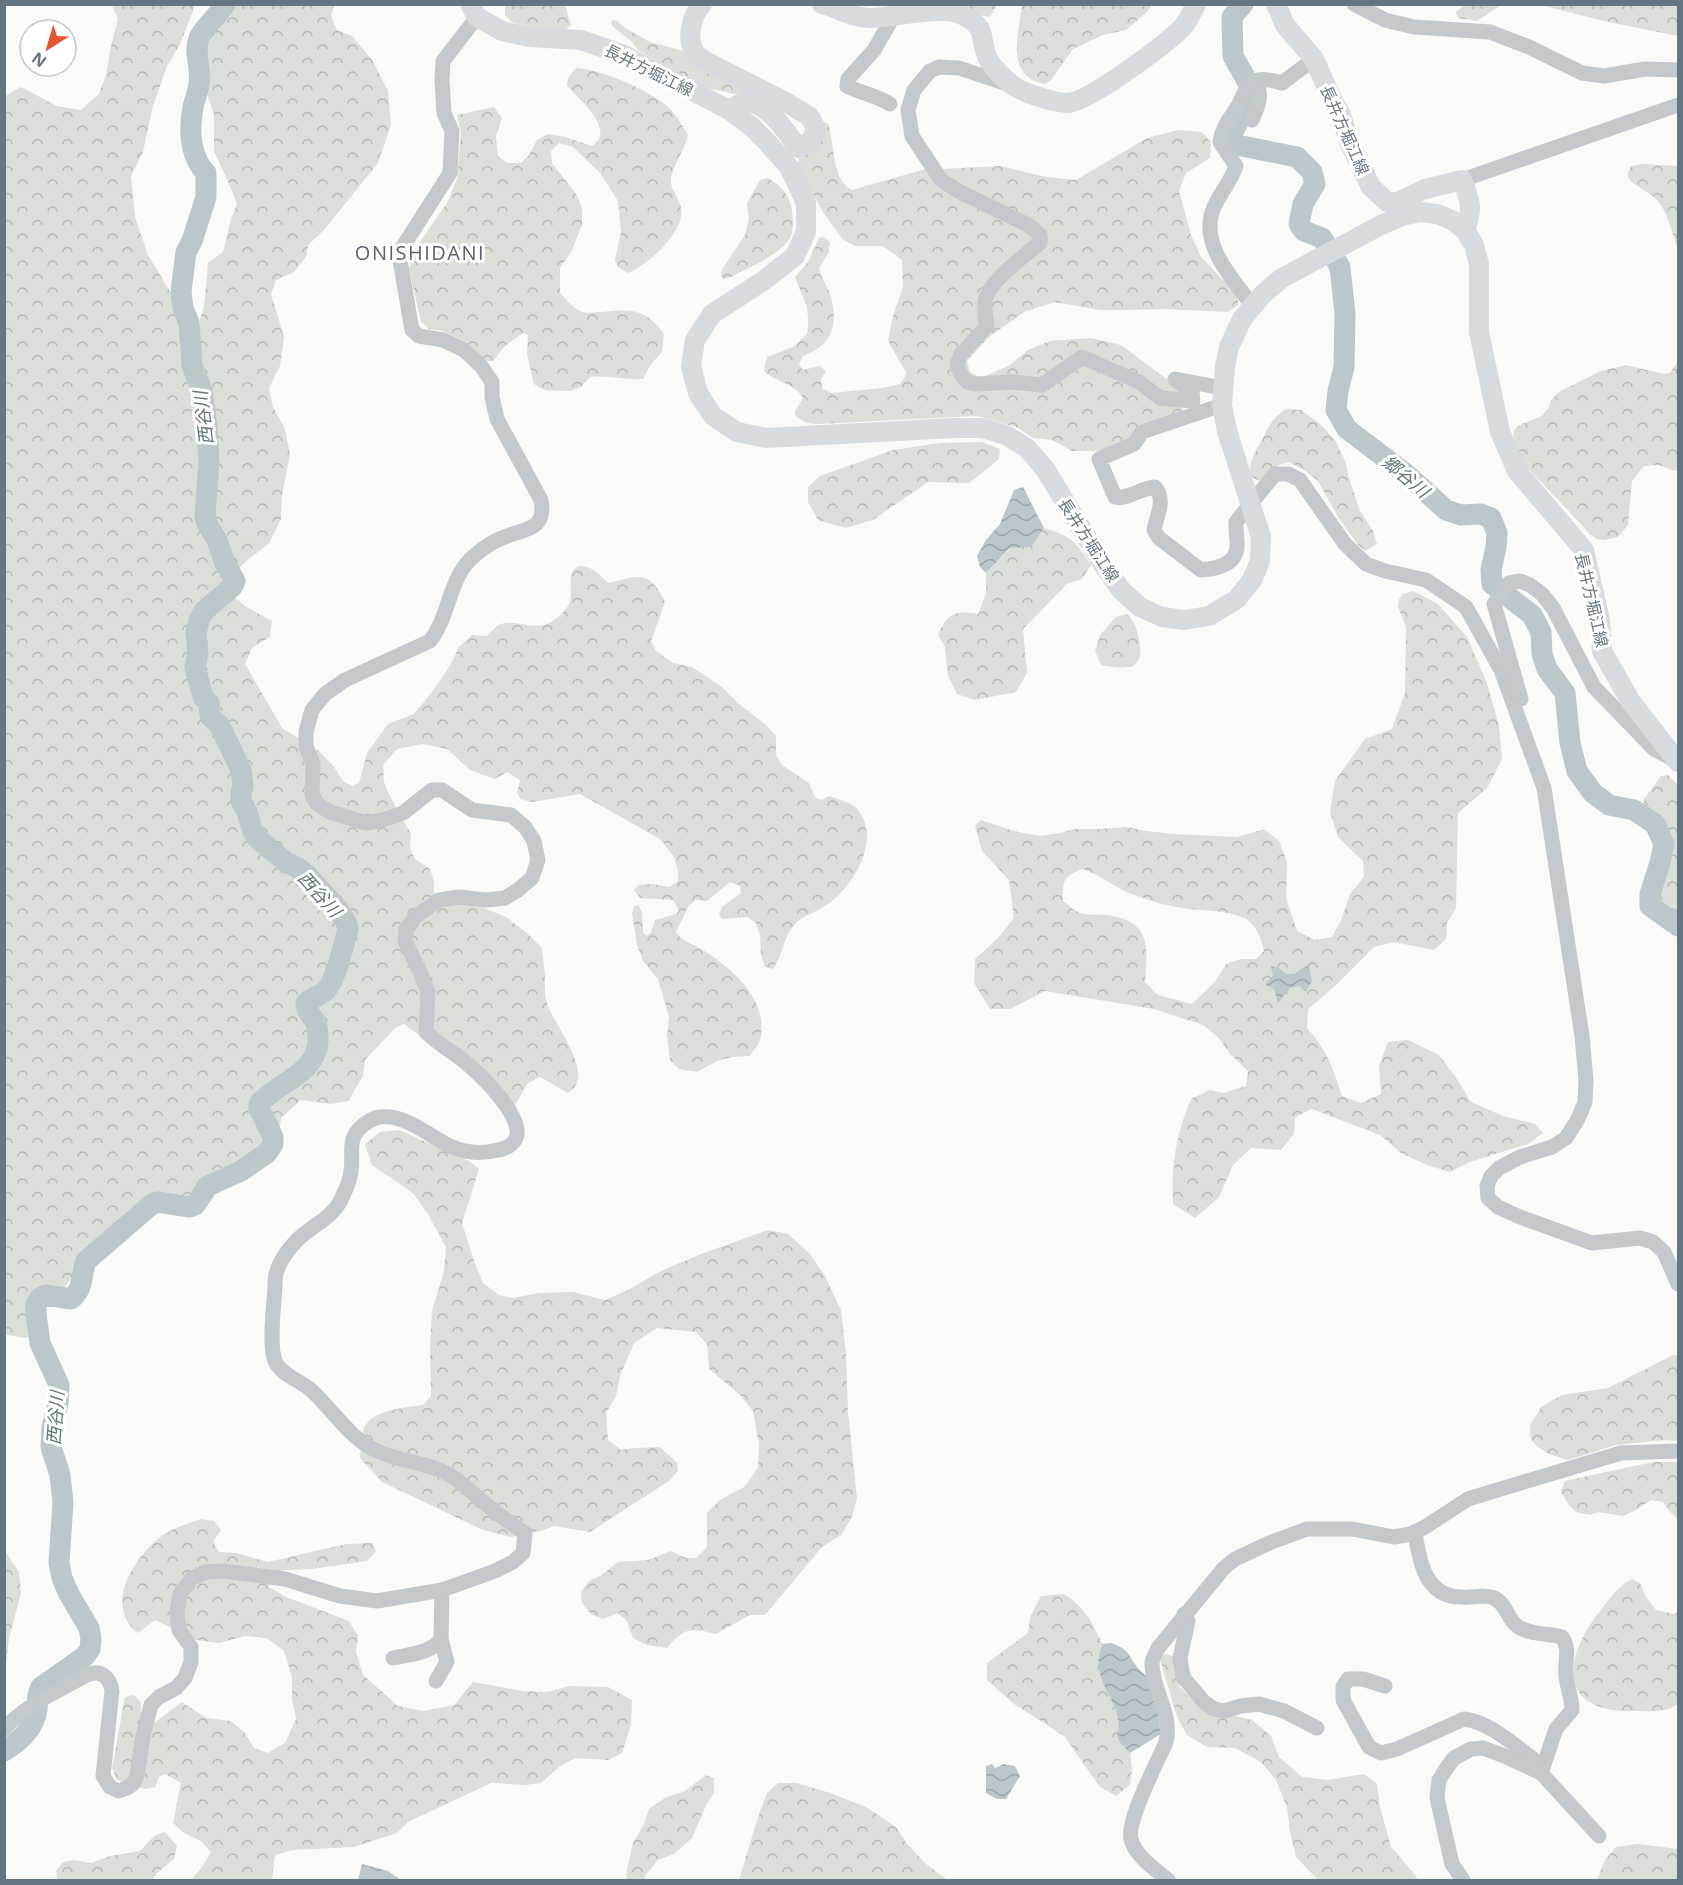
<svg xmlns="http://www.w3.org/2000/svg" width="1683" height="1885" viewBox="0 0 1683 1885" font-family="'Open Sans','Noto Sans JP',sans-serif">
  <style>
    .forest { fill: url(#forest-crowns); fill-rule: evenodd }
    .water { fill: url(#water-waves) }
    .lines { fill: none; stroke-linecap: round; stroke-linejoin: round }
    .river { stroke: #bbc7cb; stroke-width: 21 }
    .minor { stroke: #c3c8cc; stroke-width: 15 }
    .major { stroke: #d6dbdf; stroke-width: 20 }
    .labels { text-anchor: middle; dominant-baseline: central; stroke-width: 6; stroke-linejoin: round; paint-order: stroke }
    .street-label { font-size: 16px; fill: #657683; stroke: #fff }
    .water-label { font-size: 18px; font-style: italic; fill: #60757c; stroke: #fff }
    .quarter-label { font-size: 20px; letter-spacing: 1.5px; fill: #57646e; stroke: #fff }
  </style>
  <defs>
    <pattern id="forest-crowns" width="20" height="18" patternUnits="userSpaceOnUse" patternTransform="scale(1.5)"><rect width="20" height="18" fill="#dadfd7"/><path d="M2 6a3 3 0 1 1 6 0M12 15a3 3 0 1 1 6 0" fill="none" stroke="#b4b9b4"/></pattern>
    <pattern id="water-waves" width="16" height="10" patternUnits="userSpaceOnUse" patternTransform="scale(1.5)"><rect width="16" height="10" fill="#bbc7cb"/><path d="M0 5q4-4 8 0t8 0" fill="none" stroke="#9ca6aa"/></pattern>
  </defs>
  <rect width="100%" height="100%" fill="#fafaf8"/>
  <g class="forest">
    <path d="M112 5H194L193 11 180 44 167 66 152 109 143 152 131 176 135 217 148 255 180 308 197 329 204 307 208 263 223 252 231 219 237 204 227 179 214 152V115L206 90 204 61 211 27 223 5H334L331 16 337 30 352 36 373 61 388 91 391 125 378 163 324 230 308 245 306 257 294 272 276 280 271 294 284 337 280 366 269 388 273 407 285 429 290 454 282 495 281 519 269 543 245 562 231 576 230 593 245 606 272 621 270 637 252 648 245 664 282 728 319 751 334 767 343 781 352 786 359 783 367 753 388 724 414 714 432 692 450 666 459 647 472 635 487 636C490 633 493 629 497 626 513 616 533 633 551 622 559 617 566 611 570 602 573 593 564 560 587 567 595 569 602 578 609 583 641 575 649 570 665 602L651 641 656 651 673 663 692 667 722 687 739 704 765 724 776 736V755L782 765 809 783 815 798 822 800 829 796C837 799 852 802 858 810 881 839 855 883 831 902 820 911 805 914 795 924 783 937 783 955 773 969L765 967 761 955 760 935 756 923 747 917 722 919 719 914 722 907 741 893 740 886 730 882 707 901 695 900 688 907 676 932C683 942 693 944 703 950 733 969 770 1001 760 1040 758 1045 753 1051 750 1056L732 1057 717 1061 697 1072 679 1069 670 1060 667 1035 669 1017 658 979 643 961 637 945 632 913 634 906 638 905 642 912 643 933 647 936 651 932 655 920 676 914 679 910 673 900 640 898 634 890 638 885 652 884 670 887 678 881V871L674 857 660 839 580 794 532 802 520 799 517 792 520 780 507 772 495 779 470 770 447 749 423 744 397 749 383 765C384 771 383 779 385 785 387 791 407 829 411 833L410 848 415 859 430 869 434 881V893L449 903H463L484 908 506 917 527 933 541 947C543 956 544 965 545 975 545 984 544 994 547 1003 553 1025 598 1075 568 1093L540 1077 528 1083 515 1105 504 1108 452 1060 404 1024 395 1028 365 1060 363 1076 348 1101 331 1104 301 1100 281 1118 278 1143 255 1170 190 1203 155 1212 136 1213 108 1237 99 1263 90 1273 72 1277 59 1295 48 1299 37 1306V1335L23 1338 4 1334V97L21 87 57 106 81 110 99 94 106 75 111 46 118 19Z"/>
    <polygon points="505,5 565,5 571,25 565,30 535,29 512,22 505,15"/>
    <polygon points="926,5 997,5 990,17"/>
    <path d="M1022 5V4L1152 5 1147 12 1126 30 1103 35 1073 49 1051 80 1045 84C1041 83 1035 82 1032 80 1007 65 1020 27 1022 5Z"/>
    <polygon points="1465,5 1465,4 1501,5 1477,21 1458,18 1456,12"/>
    <polygon points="1541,5 1678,5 1678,36 1604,21"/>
    <polygon points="613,20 617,21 625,28 650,42 683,51 702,65 773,102 706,88 639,51 631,41 612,26 611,22"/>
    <path d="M576 68C603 70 647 89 668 107 676 114 681 125 688 134 686 149 670 169 671 182 671 190 680 199 681 208 686 231 648 265 628 273L618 267 615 260 621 232 618 201 601 174 573 147 559 143 551 151 552 163 577 195 582 208V225L572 250 560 268V293C567 301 573 308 582 312 588 314 595 312 601 312 632 309 645 308 664 334L662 352 651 364 643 379C624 380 608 375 590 377L581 387 570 391 544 390 534 384 527 354 528 335 523 333 505 346 493 361H486L471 346 443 331 429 329 421 322 409 269 415 249 447 203 457 179 461 133 457 115 494 107 502 118 496 136 498 156 507 163H521L529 155 537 140 548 134 565 137 592 146C617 130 579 99 567 86L568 78Z"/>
    <path d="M821 121 828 124C835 143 831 180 852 190L922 170 1001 166 1046 177 1076 180 1147 138 1178 130 1202 132 1211 142 1210 158 1186 173 1179 191 1191 235 1201 257 1238 295V305L1228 312 1165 309 1124 310H1100L1055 302 1024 312 988 338 967 361 970 372 981 378 1010 365 1028 350 1050 341 1091 338 1121 345 1180 389 1184 407 1181 412 1130 440 1097 451H1072L1052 440 1033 438 1016 427 977 416 819 424C809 424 802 422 795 415V411L803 398C796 384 776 382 764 371L767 357 793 347 807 334C811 306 804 302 795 277L808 262 819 238 824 237 830 242 829 252 819 268C821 278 827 285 830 294 839 323 833 345 803 356L799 364 803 370 819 366 826 371 821 379 822 388 831 393 882 388 900 384 907 374 888 341 893 316 903 287 902 260 883 246H855L843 240 823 212 797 166 801 152Z"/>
    <path d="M1643 164 1678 166V250C1672 234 1669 215 1658 201 1650 192 1636 187 1628 178V173L1631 166Z"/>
    <path d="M768 178C782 187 789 194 792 210 793 219 794 230 790 238 781 254 748 268 731 277L724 279 721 276 723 268 745 235 749 219 747 203 760 180Z"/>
    <polygon points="1678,361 1678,470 1674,471 1659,465 1644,466 1632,481 1628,525 1618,537 1605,540 1597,539 1589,534 1581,524 1521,461 1513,442 1514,430 1520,425 1540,417 1548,409 1551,400 1559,392 1601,371 1626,365 1664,374 1670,373"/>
    <path d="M1286 409 1301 410 1320 424 1335 440 1346 463 1348 475 1360 511 1373 531 1377 544 1365 551 1358 545 1338 517 1318 481 1304 470 1289 462 1279 465 1261 481C1239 477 1256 450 1263 438 1266 432 1270 423 1275 418 1278 415 1282 412 1286 409Z"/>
    <polygon points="982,442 1000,449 999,459 969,483 928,482 873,520 845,528 818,520 808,502 808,487 820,476 893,450 940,443"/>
    <path d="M1044 528C1070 536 1076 541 1091 565L1082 579 1067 584 1023 629 1027 673 1016 692 975 700 957 694 948 676 945 647 938 635C948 613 954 610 978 614L986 594V573L1011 548 1031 546Z"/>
    <path d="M1413 591 1438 604 1467 637 1487 683 1499 726 1502 759 1487 788 1458 813 1456 908 1447 923 1446 939 1434 950 1394 942 1374 947 1335 986 1308 1009 1307 1028C1327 1050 1333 1068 1342 1096L1361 1103 1381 1094 1379 1066 1388 1042 1408 1040 1439 1055 1457 1079 1471 1102 1503 1116 1535 1124 1543 1133 1528 1144 1470 1162 1450 1172 1427 1165 1401 1153 1380 1135 1312 1109 1295 1117 1294 1134 1281 1150 1251 1148 1233 1165 1219 1197 1195 1218 1173 1204C1172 1164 1175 1137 1191 1099L1210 1090 1223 1093 1246 1086 1248 1071 1231 1055 1218 1037 1203 1025 1154 1009 1045 991 1010 1009H990L974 983 975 959 998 938 1014 918 1009 880 982 851 975 826 980 820 1018 832 1040 836 1060 833 1074 829H1099L1126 827 1146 831 1173 834 1237 837 1264 829 1279 841 1287 862 1286 898 1297 931 1315 940 1332 937 1341 920 1350 894 1364 877 1363 861 1338 837 1330 812 1335 781 1365 739 1392 729 1405 693 1406 627 1398 607 1399 599 1403 594ZM1083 869C1103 876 1118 890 1137 896 1151 901 1168 906 1182 908 1202 911 1223 910 1242 917 1256 923 1261 937 1264 951L1256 959H1241L1226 964 1215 982 1192 1004 1158 995 1145 982C1148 946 1151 921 1107 915 1098 914 1086 916 1078 912 1073 910 1068 904 1063 901 1062 880 1064 876 1083 869Z"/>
    <path d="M1127 614C1135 623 1137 628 1139 639 1146 672 1126 669 1101 665L1095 651 1100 635 1116 617Z"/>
    <path d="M1668 775 1678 785V923L1652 905C1652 886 1669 860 1666 843 1664 828 1651 818 1643 807L1644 799 1661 776Z"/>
    <path d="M399 1130 469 1161 479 1169 462 1223 474 1261 483 1283 499 1295 513 1298 539 1293 573 1292 605 1300 628 1290 661 1271 701 1254 768 1230 788 1234 810 1254 825 1276 841 1310 846 1353 848 1412 857 1498 852 1517 841 1535 822 1547 765 1615H750L716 1634C691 1628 684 1627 667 1648L647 1645 633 1638 627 1621 618 1613 603 1619 592 1615 582 1603 581 1592 589 1581 602 1575 618 1562 648 1560 671 1551 686 1558H696L707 1547V1513L720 1500 744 1487 758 1468 759 1444 753 1411 740 1395 709 1369 707 1344 696 1332 657 1328 634 1343 620 1376 616 1396 606 1413 608 1440 621 1450 635 1448 660 1447 677 1463 678 1471 669 1481 590 1532 554 1526 544 1530 511 1537 483 1530 382 1482 360 1458C361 1449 362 1438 364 1429 371 1409 406 1408 423 1405L431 1396 430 1344 432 1311 444 1271 446 1247 428 1214 413 1193 372 1165 365 1144 380 1132Z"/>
    <polygon points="1673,1355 1678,1356 1678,1441 1665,1440 1616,1445 1568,1460 1549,1454 1538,1447 1531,1440 1530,1426 1541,1407 1562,1395 1608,1388"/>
    <polygon points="1653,1462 1678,1462 1678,1519 1671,1513 1663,1502 1651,1500 1636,1510 1623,1516 1598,1512 1590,1515 1576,1512 1568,1504 1561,1491 1565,1481"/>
    <path d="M201 1519 214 1521 221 1530 213 1542 219 1552 236 1553 268 1562 346 1544 372 1543 376 1551 367 1561 312 1569 271 1571 269 1587 286 1597 349 1621 358 1636 356 1652 363 1675 398 1706 424 1711 454 1705 473 1682 523 1691 547 1692 569 1686 608 1687 632 1700 631 1725 622 1753 608 1760 575 1758 559 1767 541 1783 525 1785 491 1783 408 1822 397 1833 354 1847 293 1850 275 1855 272 1880H191L202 1867 211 1852 201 1841 184 1833 173 1823 181 1783 165 1774 159 1777 155 1787 145 1789 117 1780 112 1768 125 1697 134 1695 141 1703V1713L154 1723 182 1702 206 1718 231 1721 245 1733 254 1748 268 1753 285 1743 296 1719 292 1699V1677L284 1651 267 1638 245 1636 219 1643 196 1640 155 1620 138 1633C101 1605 137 1552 166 1533 176 1527 190 1523 201 1519Z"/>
    <polygon points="5,1551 19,1572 21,1593 9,1638 5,1673"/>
    <path d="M1632 1579 1640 1583 1646 1597 1656 1610 1674 1614 1678 1612V1704C1665 1713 1650 1711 1634 1711 1557 1713 1562 1659 1600 1611 1610 1598 1617 1587 1632 1579Z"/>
    <path d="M1064 1594C1085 1608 1092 1621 1102 1644 1093 1673 1107 1685 1116 1711 1120 1722 1120 1733 1121 1744L1130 1753 1132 1770 1130 1785 1116 1796 1100 1787 1064 1736 1014 1704 987 1680V1663L1028 1633 1030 1617 1041 1596Z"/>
    <polygon points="1165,1654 1173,1656 1180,1687 1199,1707 1252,1720 1271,1736 1279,1757 1302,1777 1328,1780 1364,1774 1377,1784 1380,1807 1391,1847 1417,1877 1418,1880 1318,1880 1296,1857 1290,1832 1287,1807 1276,1780 1261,1762 1235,1748 1207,1747 1187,1735 1177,1717 1160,1659"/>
    <polygon points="706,1775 714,1778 714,1793 707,1803 692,1838 674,1854 658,1860 645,1876 645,1880 626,1880 627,1870 633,1843 643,1826 649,1809 665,1798 685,1791"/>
    <polygon points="778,1783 797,1783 830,1793 866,1807 896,1827 907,1844 926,1864 948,1880 739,1880 758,1817 767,1793"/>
    <polygon points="165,1832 177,1846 174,1859 157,1873 152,1880 57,1880 56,1871 63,1862 74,1860 91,1863 110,1856 140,1851 154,1836"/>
    <polygon points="1638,1844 1678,1849 1678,1880 1597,1880 1605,1860 1616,1847"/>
  </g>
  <g class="water">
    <polygon points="1023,487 1044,528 1031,547 1010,548 986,573 980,567 977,556 986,540 1000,524 1014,490"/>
    <polygon points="1271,966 1279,968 1286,974 1294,974 1306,966 1309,968 1312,982 1309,985 1306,992 1299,986 1290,988 1278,1003 1274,989 1265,984 1273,976"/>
    <path d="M1111 1643C1129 1649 1128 1655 1138 1668 1141 1672 1146 1675 1148 1678 1155 1689 1159 1721 1161 1734L1130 1753 1121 1744 1117 1736C1125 1711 1102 1692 1099 1668 1097 1659 1100 1652 1102 1644Z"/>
    <polygon points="992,1764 995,1768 1004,1764 1015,1766 1020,1776 1006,1799 997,1799 986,1793 986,1766"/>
    <polygon points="362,1864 388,1871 401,1880 358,1880"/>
  </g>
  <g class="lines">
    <g class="river">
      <polyline points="1243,4 1232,17 1233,56 1254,93 1230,137 1237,145 1297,157 1312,172 1315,184 1303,204 1299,224 1304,231 1322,238 1340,267 1345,314 1344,367 1338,391 1336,410 1347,429 1405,473 1446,510 1461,515 1481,514 1491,518 1497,533 1496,547 1491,570 1492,584 1532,615 1541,632 1542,654 1547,669 1565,693 1570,743 1577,771 1593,793 1609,805 1634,810 1655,824 1664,844 1660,863 1650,894 1650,906 1678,926"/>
      <path d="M4 1751C19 1742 34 1728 37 1710 38 1701 36 1695 41 1687L85 1656 90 1649 91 1639 89 1628 69 1594 62 1578 59 1563 63 1502 60 1475 51 1447 52 1427 58 1404 59 1385 40 1343 36 1314V1304L40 1298 45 1295 71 1299C84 1289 81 1274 86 1261L151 1205 157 1202 190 1207 195 1205 208 1186 241 1171 267 1153 273 1144V1137L259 1108V1104C277 1082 316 1075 318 1041 318 1036 318 1028 316 1023 312 1015 305 1011 306 1003 312 997 321 996 326 990 335 982 345 941 348 928L346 922 337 908 307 875 297 867 287 863 257 838 253 832 247 812 241 801V792L243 785 241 770 220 726 210 716 209 703 203 697 195 667 198 653 196 633 199 620 204 611 232 587 235 581 224 561 217 540 207 524 205 515 209 462 207 426 202 391 192 365 189 323 183 308 181 291 186 252 192 241 206 197V173C189 155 189 129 193 107 195 99 198 92 199 84 202 68 193 53 199 38 205 25 218 17 225 4"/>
    </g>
    <g class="minor">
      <polyline points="1354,4 1385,20 1414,27 1490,32 1529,47 1582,73 1604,76 1645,69 1678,70"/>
      <path d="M1010 85 959 68 939 67 930 71 914 90 908 110 912 136 941 180 958 191 1030 226 1040 235V243C1026 254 992 280 986 297 983 306 986 317 987 326L961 354 957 364 960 373 967 382 976 384 1012 382 1042 385 1082 357 1139 382 1160 398 1193 401 1192 392 1175 379 1222 388"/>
      <path d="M890 104C875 95 861 93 847 86L848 79 874 50 893 17"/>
      <path d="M1252 120C1258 106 1264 95 1255 81"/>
      <polyline points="1462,180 1678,105"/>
      <path d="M1252 305C1232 278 1198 243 1214 207 1221 192 1231 181 1236 166L1220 142C1222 126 1231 118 1239 104 1244 95 1245 83 1258 80 1266 78 1274 81 1282 83L1314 59"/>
      <path d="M1222 405 1142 432 1134 444 1099 459 1115 497C1127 500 1141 488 1155 487 1166 500 1157 515 1154 530L1159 538 1201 570C1216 569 1235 565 1237 548 1238 540 1235 530 1236 522L1275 474H1288L1300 480 1345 544 1366 564 1385 571 1426 580 1466 607 1501 670 1544 788 1582 1036 1586 1080 1585 1102 1578 1119 1566 1138 1552 1147 1520 1157 1499 1168 1491 1176 1487 1186 1488 1198 1498 1207 1520 1217 1592 1243 1640 1238 1653 1242 1664 1252 1678 1284"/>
      <polyline points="1521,699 1494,604 1509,583 1520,581 1530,585 1542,594 1553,608 1594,687 1654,749 1673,759"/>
      <path d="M1415 1532C1419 1560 1425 1597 1461 1597 1472 1598 1483 1594 1494 1598 1506 1603 1507 1618 1517 1626 1528 1635 1549 1633 1562 1637 1571 1650 1564 1661 1566 1676 1567 1687 1572 1698 1572 1710L1556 1729 1541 1773"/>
      <polyline points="1184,1614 1188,1621 1180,1658 1183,1677 1204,1702 1214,1709 1224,1711 1241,1706 1259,1704 1284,1711 1317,1728"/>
      <path d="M393 1658C410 1654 430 1654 441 1639L442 1590"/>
      <polyline points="436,1681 447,1662 441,1639"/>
      <path d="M1385 1686 1363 1679H1348L1343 1687V1700L1369 1747 1381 1753 1397 1749 1464 1719C1491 1722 1519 1749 1541 1765"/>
      <path d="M4 1729C27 1704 58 1691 87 1675 100 1669 110 1677 112 1691L103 1776 110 1787 119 1791 127 1788 133 1784 137 1776 143 1736 151 1705 159 1697 176 1688 185 1678 191 1662V1647L179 1630 177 1612 180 1594 192 1578 206 1572 223 1571 285 1579 340 1596 377 1601 442 1590 495 1571 513 1562 523 1553 525 1533C510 1523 496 1513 482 1501 471 1492 460 1480 446 1473 427 1463 398 1461 377 1451 350 1439 333 1410 311 1390 300 1380 283 1376 276 1363 268 1349 274 1306 275 1287 275 1283 275 1278 276 1274 280 1258 295 1240 308 1231 321 1221 333 1215 341 1200 345 1191 350 1182 351 1171 353 1161 350 1148 353 1139 357 1128 369 1119 380 1117 406 1114 427 1135 450 1146 465 1153 482 1154 498 1150 505 1149 513 1145 516 1138 525 1119 483 1077 469 1065 455 1053 439 1045 426 1032L428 992 421 974 405 941 406 930 415 917 439 900 459 897 486 900 505 898 518 890 532 878 538 860 534 841 525 827 511 815 472 810 442 790H432L403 813 383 820 366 823 330 812 317 804 312 795 313 764 306 746V732L312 710 325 694 345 680 430 641C450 616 449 576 474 556 484 547 497 539 510 535 530 528 546 527 541 500L497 419 492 397V382L481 366 464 350 443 340 419 336 412 330 400 260 402 248 450 173 452 131 444 113 442 80 443 61 477 17"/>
      <path d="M1168 1880C1155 1869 1135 1856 1131 1839 1126 1821 1158 1761 1166 1742 1173 1713 1151 1689 1152 1662 1153 1657 1156 1653 1158 1648L1224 1568 1235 1559 1269 1543 1307 1529H1352L1394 1537 1411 1534 1425 1527 1468 1499 1494 1491 1621 1453 1678 1451"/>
      <polyline points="1463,1880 1452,1864 1437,1798 1439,1780 1446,1769 1454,1758 1471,1749 1483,1748 1502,1755 1541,1773 1599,1836"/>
    </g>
    <g class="major">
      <polyline points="470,4 477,17 502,31 529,37 581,40 624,55 729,110 751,126 767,142 789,167 806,203 806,232 795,256 763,281 712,314 695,340 691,366 698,393 713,416 737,432 766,438 955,428 982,428 1006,435 1027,448 1045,469 1106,569 1122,591 1140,607 1162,617 1184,620 1209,616 1237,599 1252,580 1260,561 1261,537 1227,431 1222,405 1225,366 1229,347 1242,319 1263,294 1282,278 1381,225 1402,216 1420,212 1437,214 1452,220 1465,230 1474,245 1479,264 1479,332 1500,432 1517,471 1584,550 1600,620 1602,651 1631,702 1678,762"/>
      <path d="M702 4C692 15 686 37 694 51 696 55 701 58 705 61L786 102 810 117 816 129 811 141 798 148C787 132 765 98 743 103 738 104 733 108 729 110"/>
      <path d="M822 4C838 8 853 18 870 18 894 18 940 5 960 14 992 28 977 42 990 62 995 70 1005 79 1012 85 1023 93 1055 103 1068 103 1091 101 1164 45 1182 28 1188 21 1192 13 1196 4"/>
      <path d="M1276 4 1285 25 1314 59 1332 99 1341 115 1350 144 1371 187 1387 202H1397L1425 189 1462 180C1471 202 1473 208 1465 230"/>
    </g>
  </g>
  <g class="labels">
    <g class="street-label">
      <text transform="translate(649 70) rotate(26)">長井方堀江線</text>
      <text transform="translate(1345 130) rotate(66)">長井方堀江線</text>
      <text transform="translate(1089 540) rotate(57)">長井方堀江線</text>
      <text transform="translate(1592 600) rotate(77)">長井方堀江線</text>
    </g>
    <g class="water-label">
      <text transform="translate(203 418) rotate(-97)">西谷川</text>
      <text transform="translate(1406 476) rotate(40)">郷谷川</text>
      <text transform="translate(320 894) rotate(48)">西谷川</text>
      <text transform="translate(55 1418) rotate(-86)">西谷川</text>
    </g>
    <g class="quarter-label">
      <text x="420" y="252">ONISHIDANI</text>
    </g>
  </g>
  <rect width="1683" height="1885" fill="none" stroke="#657683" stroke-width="12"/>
  <g transform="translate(48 48) rotate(217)"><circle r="28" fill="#ffffff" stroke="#c1c8cd" stroke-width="1.5"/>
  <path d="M0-4.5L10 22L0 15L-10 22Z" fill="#e4572e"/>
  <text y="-9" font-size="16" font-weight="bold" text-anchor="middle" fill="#657683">N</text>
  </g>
</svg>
